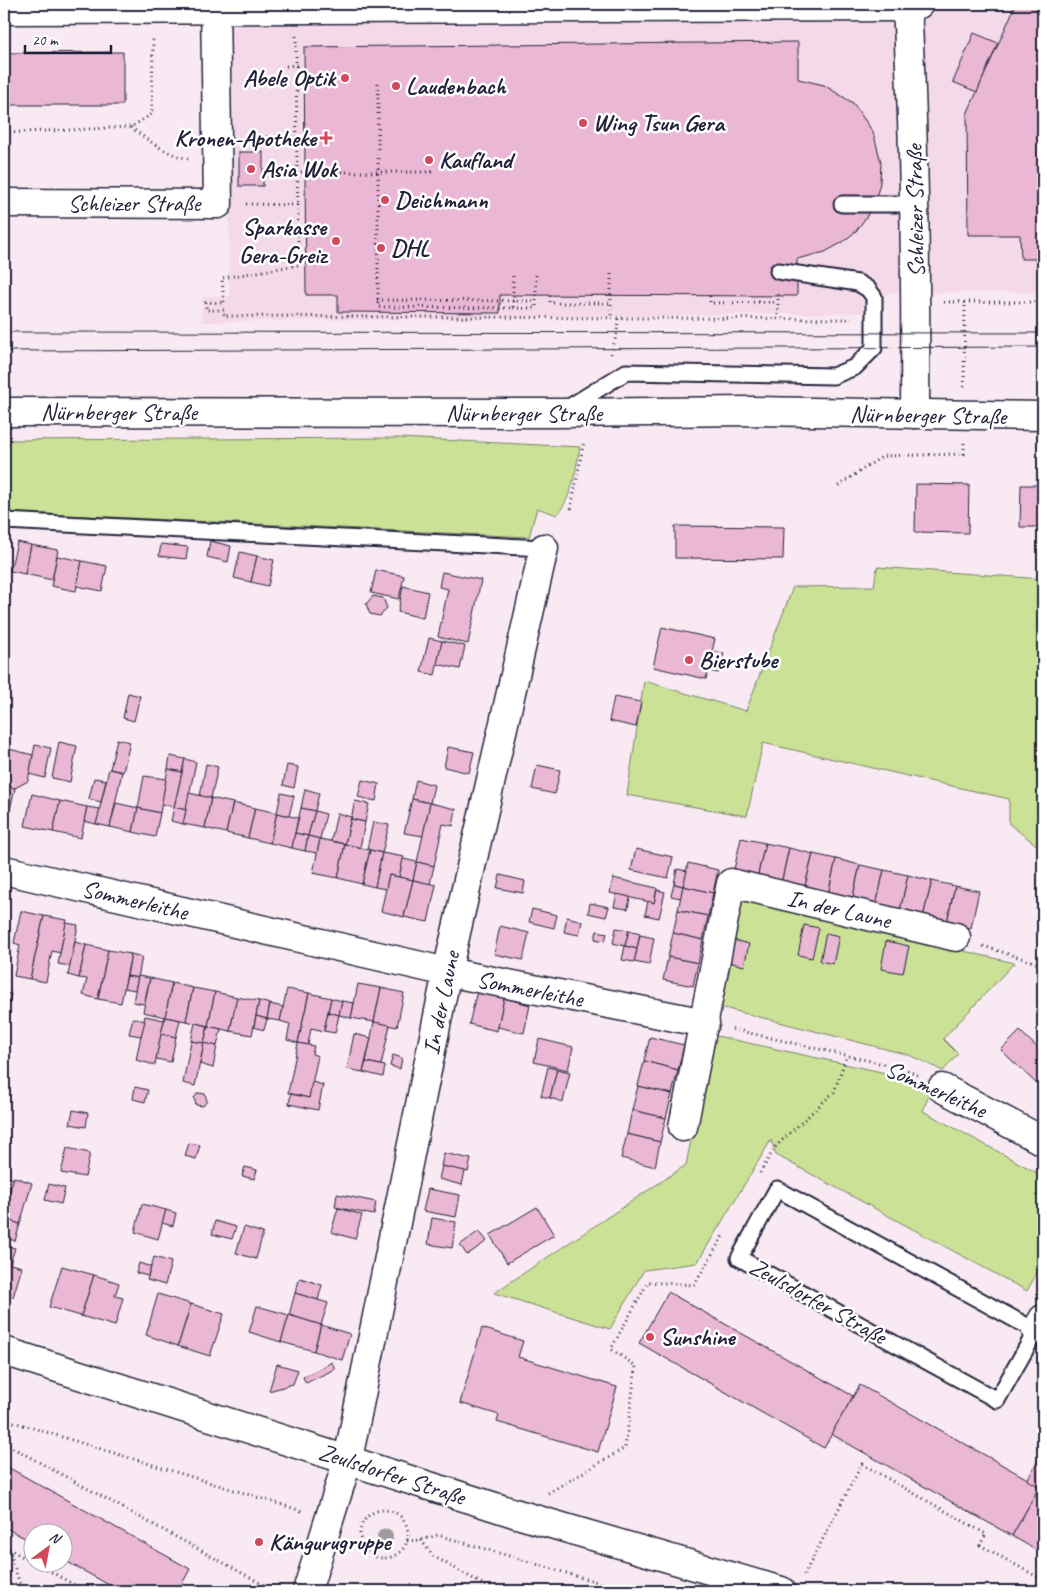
<svg xmlns="http://www.w3.org/2000/svg" width="1047" height="1595" viewBox="0 0 1047 1595" font-family="Caveat,sans-serif">
  <style>
    .built { fill: #f4dae9 }
    .green { fill: #cbe196; stroke: #768268 }
    .building { fill: #eab7d4; stroke: #22223b }
    .lines { fill: none; stroke-linecap: round; stroke-linejoin: round }
    .lane-casing { stroke: #22223b; stroke-width: 19 }
    .street-casing { stroke: #22223b; stroke-width: 31 }
    .secondary-casing { stroke: #22223b; stroke-width: 31 }
    .path { stroke: #22223b; stroke-width: 3; stroke-dasharray: 1 4; stroke-linecap: butt }
    .lane { stroke: #fff; stroke-width: 15 }
    .street { stroke: #fff; stroke-width: 28 }
    .secondary { stroke: #fff; stroke-width: 28 }
    .tram { stroke: #22223b; stroke-width: 1 }
    .tree { fill: #9f9b9c }
    .poi-dot { fill: #d1495b; stroke: #fff; stroke-width: 2 }
    .labels { text-anchor: middle; dominant-baseline: central; stroke-width: 5; stroke-linejoin: round; paint-order: stroke }
    .poi-label { font-size: 24px; font-weight: bold; fill: #22223b; stroke: #fff; text-anchor: start }
    .street-label { font-size: 24px; fill: #22223b; stroke: #fff }
  </style>
  <rect width="100%" height="100%" fill="#f9e9f2"/>
  <filter id="ink" filterUnits="userSpaceOnUse"><feTurbulence type="fractalNoise" baseFrequency=".02" numOctaves="2"/><feDisplacementMap in="SourceGraphic" scale="10" xChannelSelector="R" yChannelSelector="G"/><feConvolveMatrix kernelMatrix="1 2 1 2 8 2 1 2 1" color-interpolation-filters="sRGB"/></filter>
  <g filter="url(#ink)">
    <polygon class="built" points="565,4 1043,4 1043,292 888,293 869,313 201,322 202,297 229,296 230,13"/>
    <g class="green">
      <path d="M399 438 580 447C575 472 573 495 557 515L537 508 529 537 4 512V440Z"/>
      <polygon points="877,567 1043,579 1043,850 1009,824 1009,799 763,743 747,816 627,795 644,681 746,711 793,587 874,586"/>
      <polygon points="741,898 1014,963 943,1039 958,1054 943,1071 909,1055 720,1007"/>
      <polygon points="712,1035 895,1075 930,1091 923,1111 1043,1176 1043,1262 1027,1291 776,1155 771,1140 697,1263 644,1270 610,1329 494,1293 686,1165"/>
    </g>
    <g class="building">
      <polygon points="1016,4 1043,4 1043,259 1021,259 1020,235 968,235 967,114"/>
      <polygon points="974,33 998,43 977,92 953,82"/>
      <polygon points="798,42 798,79 824,85 853,103 873,132 881,162 880,183 876,198 867,216 856,231 843,242 825,252 797,259 797,296 500,295 500,313 338,312 338,295 306,295 304,47"/>
      <polygon points="123,52 123,105 4,105 4,53"/>
      <rect x="239" y="152" width="24" height="34"/>
      <polygon points="916,484 969,485 968,533 915,532"/>
      <polygon points="1021,485 1043,485 1043,527 1020,527"/>
      <polygon points="675,526 784,527 783,559 675,558"/>
      <polygon points="210,541 231,546 228,562 207,557"/>
      <polygon points="17,542 31,545 25,574 10,571"/>
      <polygon points="161,544 188,547 186,559 159,556"/>
      <polygon points="31,545 58,550 52,580 25,574"/>
      <polygon points="240,552 257,556 251,582 234,578"/>
      <polygon points="57,556 82,561 76,591 51,586"/>
      <polygon points="257,556 274,560 268,586 251,582"/>
      <polygon points="82,561 107,566 102,591 77,586"/>
      <polygon points="376,570 404,576 399,599 371,593"/>
      <polygon points="442,572 481,580 468,644 438,637 448,589 439,587"/>
      <polygon points="403,586 428,592 423,618 398,612"/>
      <polygon points="373,596 383,598 387,608 380,616 370,614 366,604"/>
      <polygon points="662,627 715,639 712,651 724,653 719,673 708,671 706,679 653,667"/>
      <polygon points="429,638 442,641 435,675 421,672"/>
      <polygon points="442,641 465,646 460,669 437,664"/>
      <polygon points="128,693 140,696 134,721 123,718"/>
      <polygon points="614,697 641,702 636,727 609,721"/>
      <polygon points="117,739 130,742 123,772 110,769"/>
      <polygon points="59,742 77,746 70,782 52,778"/>
      <polygon points="35,745 51,748 45,778 29,774"/>
      <polygon points="448,747 474,752 469,773 444,767"/>
      <polygon points="5,748 33,755 28,781 15,788 4,786"/>
      <polygon points="170,756 185,759 182,772 168,769"/>
      <polygon points="185,759 196,762 186,810 174,807"/>
      <polygon points="206,764 218,767 211,798 200,796"/>
      <polygon points="287,765 298,767 294,788 283,785"/>
      <polygon points="537,765 560,770 555,794 532,789"/>
      <polygon points="109,769 122,772 110,827 96,824"/>
      <polygon points="168,769 182,772 174,807 161,804"/>
      <polygon points="144,776 166,779 160,813 138,808"/>
      <polygon points="94,778 106,780 101,802 89,799"/>
      <polygon points="362,780 379,784 376,801 358,797"/>
      <polygon points="416,780 434,785 430,803 412,799"/>
      <polygon points="4,786 15,788 7,823 4,822"/>
      <polygon points="305,789 319,793 315,811 301,808"/>
      <polygon points="189,793 211,798 205,828 183,824"/>
      <polygon points="281,793 294,796 289,816 277,813"/>
      <polygon points="32,794 60,801 53,832 25,826"/>
      <polygon points="211,798 233,803 226,833 205,828"/>
      <polygon points="412,799 430,803 423,836 404,833"/>
      <polygon points="60,801 87,807 81,838 53,832"/>
      <polygon points="355,801 369,804 365,822 351,819"/>
      <polygon points="116,803 138,808 133,832 110,827"/>
      <polygon points="233,803 255,808 248,838 226,833"/>
      <polygon points="430,803 456,809 453,826 443,824 434,866 417,862"/>
      <polygon points="87,807 100,809 96,824 84,821"/>
      <polygon points="174,807 186,810 183,824 171,821"/>
      <polygon points="138,808 160,813 155,837 133,832"/>
      <polygon points="255,808 277,813 270,843 248,838"/>
      <polygon points="301,808 315,811 308,836 295,833"/>
      <polygon points="315,811 326,814 320,839 308,836"/>
      <polygon points="277,813 298,818 292,848 270,843"/>
      <polygon points="337,813 351,817 345,844 331,841"/>
      <polygon points="351,819 365,822 360,848 345,844"/>
      <polygon points="373,822 389,825 382,853 367,849"/>
      <polygon points="295,833 308,836 305,851 292,848"/>
      <polygon points="308,836 320,839 317,853 305,851"/>
      <polygon points="741,838 765,843 757,879 733,874"/>
      <polygon points="320,839 345,844 338,878 313,873"/>
      <polygon points="765,843 789,848 781,884 757,879"/>
      <polygon points="345,844 370,850 362,884 338,878"/>
      <polygon points="789,848 813,854 804,890 781,884"/>
      <polygon points="636,849 673,857 668,878 631,870"/>
      <polygon points="370,850 382,853 375,887 362,884"/>
      <polygon points="382,853 404,857 399,877 389,875 386,889 375,887"/>
      <polygon points="813,854 836,859 828,895 804,890"/>
      <polygon points="403,859 417,862 413,880 399,877"/>
      <polygon points="836,859 860,865 852,901 828,895"/>
      <polygon points="417,862 434,866 430,884 413,880"/>
      <polygon points="688,863 718,870 713,893 683,886"/>
      <polygon points="860,865 884,870 876,906 852,901"/>
      <polygon points="677,869 687,871 683,886 674,884"/>
      <polygon points="884,870 908,875 900,911 876,906"/>
      <polygon points="389,875 413,880 404,917 381,911"/>
      <polygon points="500,875 525,881 523,893 497,888"/>
      <polygon points="908,875 932,881 923,917 900,911"/>
      <polygon points="613,878 657,888 654,903 610,893"/>
      <polygon points="413,880 436,885 428,922 404,917"/>
      <polygon points="932,881 955,886 947,922 923,917"/>
      <polygon points="674,884 683,886 681,898 671,896"/>
      <polygon points="683,886 713,893 708,916 678,910"/>
      <polygon points="955,886 979,891 971,928 947,922"/>
      <polygon points="657,890 665,892 659,918 645,915 648,901 654,903"/>
      <polygon points="617,894 630,897 628,909 614,907"/>
      <polygon points="590,903 609,907 606,917 588,913"/>
      <polygon points="532,909 557,915 554,928 529,922"/>
      <polygon points="678,910 708,916 703,940 673,933"/>
      <polygon points="21,911 44,916 30,979 14,976 20,945 14,943"/>
      <polygon points="44,916 67,920 60,953 52,951 46,982 30,979"/>
      <polygon points="567,917 582,921 579,935 564,932"/>
      <polygon points="66,923 78,925 70,966 58,964"/>
      <polygon points="804,925 819,928 812,958 798,955"/>
      <polygon points="500,926 529,933 523,960 494,954"/>
      <polygon points="616,928 629,930 625,946 613,943"/>
      <polygon points="629,930 640,933 637,949 625,946"/>
      <polygon points="597,931 607,933 605,941 595,939"/>
      <polygon points="673,933 703,940 698,963 668,957"/>
      <polygon points="826,933 839,936 833,964 820,961"/>
      <polygon points="640,935 654,938 649,965 634,962"/>
      <polygon points="733,940 749,944 744,966 729,962"/>
      <polygon points="886,941 909,946 903,973 881,969"/>
      <polygon points="75,942 86,945 79,978 68,975"/>
      <polygon points="86,945 108,950 98,999 83,995 87,979 79,978"/>
      <polygon points="625,946 637,949 634,962 622,960"/>
      <polygon points="108,950 131,954 121,1003 98,999"/>
      <polygon points="131,954 142,957 138,978 127,976"/>
      <polygon points="668,957 698,963 693,986 663,980"/>
      <polygon points="127,976 138,978 135,990 124,988"/>
      <polygon points="138,976 150,978 144,1004 133,1002"/>
      <polygon points="150,978 172,983 165,1017 143,1012"/>
      <polygon points="172,983 193,988 186,1021 165,1017"/>
      <polygon points="358,984 381,988 374,1022 351,1018"/>
      <polygon points="478,987 505,994 497,1031 469,1024"/>
      <polygon points="193,988 215,992 208,1026 186,1021"/>
      <polygon points="381,988 404,993 397,1027 374,1022"/>
      <polygon points="287,989 309,993 298,1043 287,1040 290,1024 280,1021"/>
      <polygon points="215,992 237,997 230,1031 208,1026"/>
      <polygon points="4,993 11,994 4,1026"/>
      <polygon points="309,993 331,998 324,1031 311,1028 308,1045 298,1043"/>
      <polygon points="237,997 259,1001 252,1035 230,1031"/>
      <polygon points="331,998 342,1001 339,1015 328,1012"/>
      <polygon points="504,998 530,1005 524,1033 498,1027"/>
      <polygon points="259,1001 270,1004 267,1019 256,1016"/>
      <polygon points="342,1001 354,1003 351,1018 339,1015"/>
      <polygon points="270,1004 283,1007 280,1021 267,1019"/>
      <polygon points="328,1012 339,1015 335,1033 324,1031"/>
      <polygon points="145,1016 164,1020 155,1065 136,1060"/>
      <polygon points="256,1016 267,1019 264,1030 254,1027"/>
      <polygon points="165,1017 180,1020 176,1037 161,1034"/>
      <polygon points="133,1018 145,1021 141,1036 129,1034"/>
      <polygon points="374,1022 390,1025 381,1065 366,1062"/>
      <polygon points="195,1023 208,1026 204,1043 191,1041"/>
      <polygon points="208,1026 221,1029 217,1046 204,1043"/>
      <polygon points="1020,1031 1043,1053 1043,1084 1040,1087 1001,1050"/>
      <polygon points="161,1034 176,1037 171,1062 156,1059"/>
      <polygon points="354,1034 371,1038 363,1072 347,1069"/>
      <polygon points="650,1037 684,1045 678,1070 644,1061"/>
      <polygon points="539,1039 573,1047 568,1070 534,1062"/>
      <polygon points="191,1041 204,1043 195,1086 183,1083"/>
      <polygon points="204,1043 217,1046 213,1068 200,1064"/>
      <polygon points="298,1043 314,1046 312,1054 318,1056 309,1098 288,1093"/>
      <polygon points="393,1055 402,1058 400,1069 390,1066"/>
      <polygon points="644,1061 678,1070 672,1094 638,1086"/>
      <polygon points="366,1062 385,1066 383,1077 363,1072"/>
      <polygon points="548,1067 557,1069 550,1098 541,1096"/>
      <polygon points="557,1069 570,1072 563,1102 550,1098"/>
      <polygon points="312,1082 323,1085 318,1110 289,1104 291,1094 309,1098"/>
      <polygon points="638,1086 672,1094 666,1118 632,1110"/>
      <polygon points="135,1087 148,1090 145,1102 133,1099"/>
      <polygon points="198,1093 205,1094 207,1101 203,1106 196,1105 194,1098"/>
      <polygon points="73,1110 88,1113 86,1127 70,1124"/>
      <polygon points="632,1110 666,1118 660,1142 627,1134"/>
      <polygon points="627,1134 660,1142 655,1167 621,1158"/>
      <polygon points="189,1143 200,1145 196,1159 185,1156"/>
      <polygon points="67,1148 90,1153 85,1177 61,1173"/>
      <polygon points="444,1153 471,1159 468,1172 441,1166"/>
      <polygon points="442,1166 465,1171 462,1185 439,1179"/>
      <polygon points="245,1167 257,1170 254,1179 242,1176"/>
      <polygon points="4,1176 14,1179 6,1203 4,1202"/>
      <polygon points="14,1177 32,1183 20,1224 4,1219 4,1211"/>
      <polygon points="49,1184 65,1188 61,1204 45,1200"/>
      <polygon points="428,1189 460,1195 456,1217 423,1211"/>
      <polygon points="337,1194 376,1202 374,1215 335,1207"/>
      <polygon points="142,1204 166,1210 158,1239 135,1232"/>
      <polygon points="537,1207 554,1235 507,1263 490,1235"/>
      <polygon points="338,1208 362,1215 355,1239 331,1232"/>
      <polygon points="166,1210 176,1213 173,1226 162,1223"/>
      <polygon points="432,1218 456,1222 452,1248 428,1244"/>
      <polygon points="4,1219 20,1224 15,1241 4,1237"/>
      <polygon points="215,1221 236,1227 232,1239 212,1234"/>
      <polygon points="244,1227 263,1233 256,1259 236,1253"/>
      <polygon points="479,1231 487,1241 467,1255 460,1245"/>
      <polygon points="4,1245 15,1248 10,1264 22,1267 13,1297 4,1294"/>
      <polygon points="154,1257 171,1262 165,1285 147,1280"/>
      <polygon points="139,1263 151,1267 148,1276 136,1273"/>
      <polygon points="62,1266 94,1275 81,1316 49,1307"/>
      <polygon points="94,1275 119,1283 115,1296 123,1298 115,1326 81,1316"/>
      <polygon points="300,1278 322,1285 318,1300 295,1293"/>
      <polygon points="668,1292 853,1396 824,1448 639,1343"/>
      <polygon points="295,1293 328,1303 321,1325 289,1315"/>
      <polygon points="158,1294 191,1304 178,1346 146,1335"/>
      <polygon points="191,1304 224,1314 210,1356 178,1346"/>
      <polygon points="257,1306 289,1315 281,1342 249,1332"/>
      <polygon points="289,1315 321,1325 314,1351 281,1342"/>
      <polygon points="321,1325 350,1334 342,1360 314,1351"/>
      <polygon points="482,1328 523,1341 518,1357 617,1387 598,1452 497,1422 499,1415 460,1403"/>
      <polygon points="332,1362 335,1369 306,1383 303,1377"/>
      <polygon points="277,1364 298,1370 293,1384 269,1391"/>
      <polygon points="860,1385 1040,1486 1012,1536 831,1434"/>
      <polygon points="1043,1452 1043,1488 1027,1480"/>
      <polygon points="4,1465 190,1569 178,1591 120,1591 62,1559 62,1532 32,1532 32,1542 4,1527"/>
      <polygon points="1040,1486 1043,1488 1043,1554 1012,1536"/>
    </g>
    <g class="lines">
      <g class="lane-casing">
        <g id="lane">
          <polyline points="842,204 914,204"/>
          <polyline points="566,409 626,372 833,376 855,367 874,348 874,297 868,289 858,283 778,271"/>
          <polyline points="4,521 544,548"/>
          <polygon points="777,1189 1036,1331 997,1400 739,1258"/>
        </g>
      </g>
      <g class="street-casing">
        <g id="street">
          <path d="M907 7C915 143 916 278 915 414"/>
          <polyline points="4,10 907,7 919,4"/>
          <polyline points="4,203 218,204 215,4"/>
          <polyline points="4,870 447,972 705,1023"/>
          <polyline points="942,1088 1043,1141"/>
          <polyline points="683,1127 731,883 956,937"/>
          <polyline points="1036,1331 1043,1319"/>
          <polyline points="307,1591 348,1459 447,972 544,548"/>
        </g>
      </g>
      <g class="secondary-casing">
        <g id="secondary">
          <polyline points="4,412 558,413 750,411 1043,416"/>
          <polyline points="4,1351 514,1513 781,1591"/>
        </g>
      </g>
      <g class="path">
        <polyline points="296,36 297,172 434,172"/>
        <polyline points="286,66 297,65"/>
        <polyline points="378,83 378,307 513,308 513,274"/>
        <path d="M131 127C148 141 168 155 189 159"/>
        <polyline points="4,133 131,127 152,114 153,37"/>
        <polyline points="246,137 297,137"/>
        <polyline points="246,204 298,205 297,172"/>
        <polyline points="298,205 298,265 222,278 224,303 206,302 206,310 224,310 224,316 852,319"/>
        <polyline points="611,274 611,317"/>
        <polyline points="778,294 778,318"/>
        <polyline points="550,296 550,303 611,303"/>
        <polyline points="710,296 710,303 778,302"/>
        <polyline points="377,300 536,301"/>
        <polyline points="944,302 1043,302"/>
        <polyline points="513,308 536,308 536,273"/>
        <polyline points="611,354 617,333 618,317"/>
        <polyline points="964,387 965,302"/>
        <polyline points="838,486 883,456 964,454 964,443"/>
        <polyline points="571,509 584,441"/>
        <polyline points="983,946 1043,965"/>
        <polyline points="732,1029 905,1069 917,1075"/>
        <polyline points="760,1173 776,1146 834,1092 847,1055"/>
        <polyline points="4,1419 302,1511"/>
        <polyline points="4,1443 275,1591"/>
        <polyline points="548,1493 625,1448 636,1366 611,1349 648,1282 694,1285 724,1234"/>
        <circle cx="384" cy="1534" r="24"/>
        <polyline points="421,1540 433,1556 495,1591"/>
        <polyline points="407,1541 421,1540 438,1535 607,1585 610,1591"/>
        <polyline points="4,1546 32,1562"/>
        <polyline points="9,1549 22,1591"/>
        <polyline points="34,1562 85,1591"/>
        <polyline points="804,1575 862,1464 986,1534 980,1545 1043,1580"/>
        <polyline points="607,1586 627,1591"/>
      </g>
      <use href="#lane" class="lane"/>
      <use href="#street" class="street"/>
      <use href="#secondary" class="secondary"/>
      <g class="tram">
        <polyline points="4,332 1043,333"/>
        <polyline points="4,351 1043,347"/>
      </g>
    </g>
    <circle class="tree" cx="385" cy="1537" r="8"/>
  </g>
  <g class="poi-dot">
    <circle cx="345" cy="78" r="5"/>
    <circle cx="396" cy="86" r="5"/>
    <circle cx="583" cy="123" r="5"/>
    <path d="M323.5 130.5h5v5h5v5h-5v5h-5v-5h-5v-5h5z"/>
    <circle cx="429" cy="160" r="5"/>
    <circle cx="251" cy="169" r="5"/>
    <circle cx="385" cy="200" r="5"/>
    <circle cx="336" cy="241" r="5"/>
    <circle cx="381" cy="248" r="5"/>
    <circle cx="689" cy="660" r="5"/>
    <circle cx="650" cy="1337" r="5"/>
    <circle cx="259" cy="1542" r="5"/>
  </g>
  <g class="labels">
    <g class="poi-label">
      <text x="335" y="78" text-anchor="end">Abele Optik</text>
      <text x="406" y="86">Laudenbach</text>
      <text x="593" y="123">Wing Tsun Gera</text>
      <text x="316" y="138" text-anchor="end">Kronen-Apotheke</text>
      <text x="439" y="160">Kaufland</text>
      <text x="261" y="169">Asia Wok</text>
      <text x="395" y="200">Deichmann</text>
      <text x="326" y="227" text-anchor="end">Sparkasse<tspan x="326" dy="28">Gera-Greiz</tspan></text>
      <text x="391" y="248">DHL</text>
      <text x="699" y="660">Bierstube</text>
      <text x="660" y="1337">Sunshine</text>
      <text x="269" y="1542">Kängurugruppe</text>
    </g>
    <g class="street-label">
      <text x="134" y="203">Schleizer Straße</text>
      <text transform="translate(915 211) rotate(-91)">Schleizer Straße</text>
      <text x="119" y="412">Nürnberger Straße</text>
      <text x="524" y="413">Nürnberger Straße</text>
      <text transform="translate(928 415) rotate(1)">Nürnberger Straße</text>
      <text transform="translate(135 900) rotate(13)">Sommerleithe</text>
      <text transform="translate(839 909) rotate(13)">In der Laune</text>
      <text transform="translate(530 989) rotate(11)">Sommerleithe</text>
      <text transform="translate(441 1003) rotate(-78)">In der Laune</text>
      <text transform="translate(936 1089) rotate(24)">Sommerleithe</text>
      <text transform="translate(818 1301) rotate(29)">Zeulsdorfer Straße</text>
      <text transform="translate(392 1474) rotate(18)">Zeulsdorfer Straße</text>
    </g>
  </g>
  <rect width="1047" height="1595" fill="none" stroke="#fff" stroke-width="20"/>
  <rect x="10" y="10" width="1027" height="1575" fill="none" stroke="#22223b" stroke-width="2" filter="url(#ink)"/>
  <g transform="translate(48 1548) rotate(32)"><circle r="24" fill="#ffffff" stroke="#a7a7b1"/>
  <path d="M0-4L9 19L0 12L-9 19Z" fill="#d1495b"/>
  <text y="-8" font-size="14" font-weight="bold" text-anchor="middle" fill="#22223b">N</text>
  </g>
  <path d="M25 45v8h86v-8" fill="none" stroke="#22223b" stroke-width="2.5"/>
  <text x="32" y="45" font-size="15" fill="#22223b" stroke="#ffffff" stroke-width="4" paint-order="stroke">20 m</text>
</svg>
